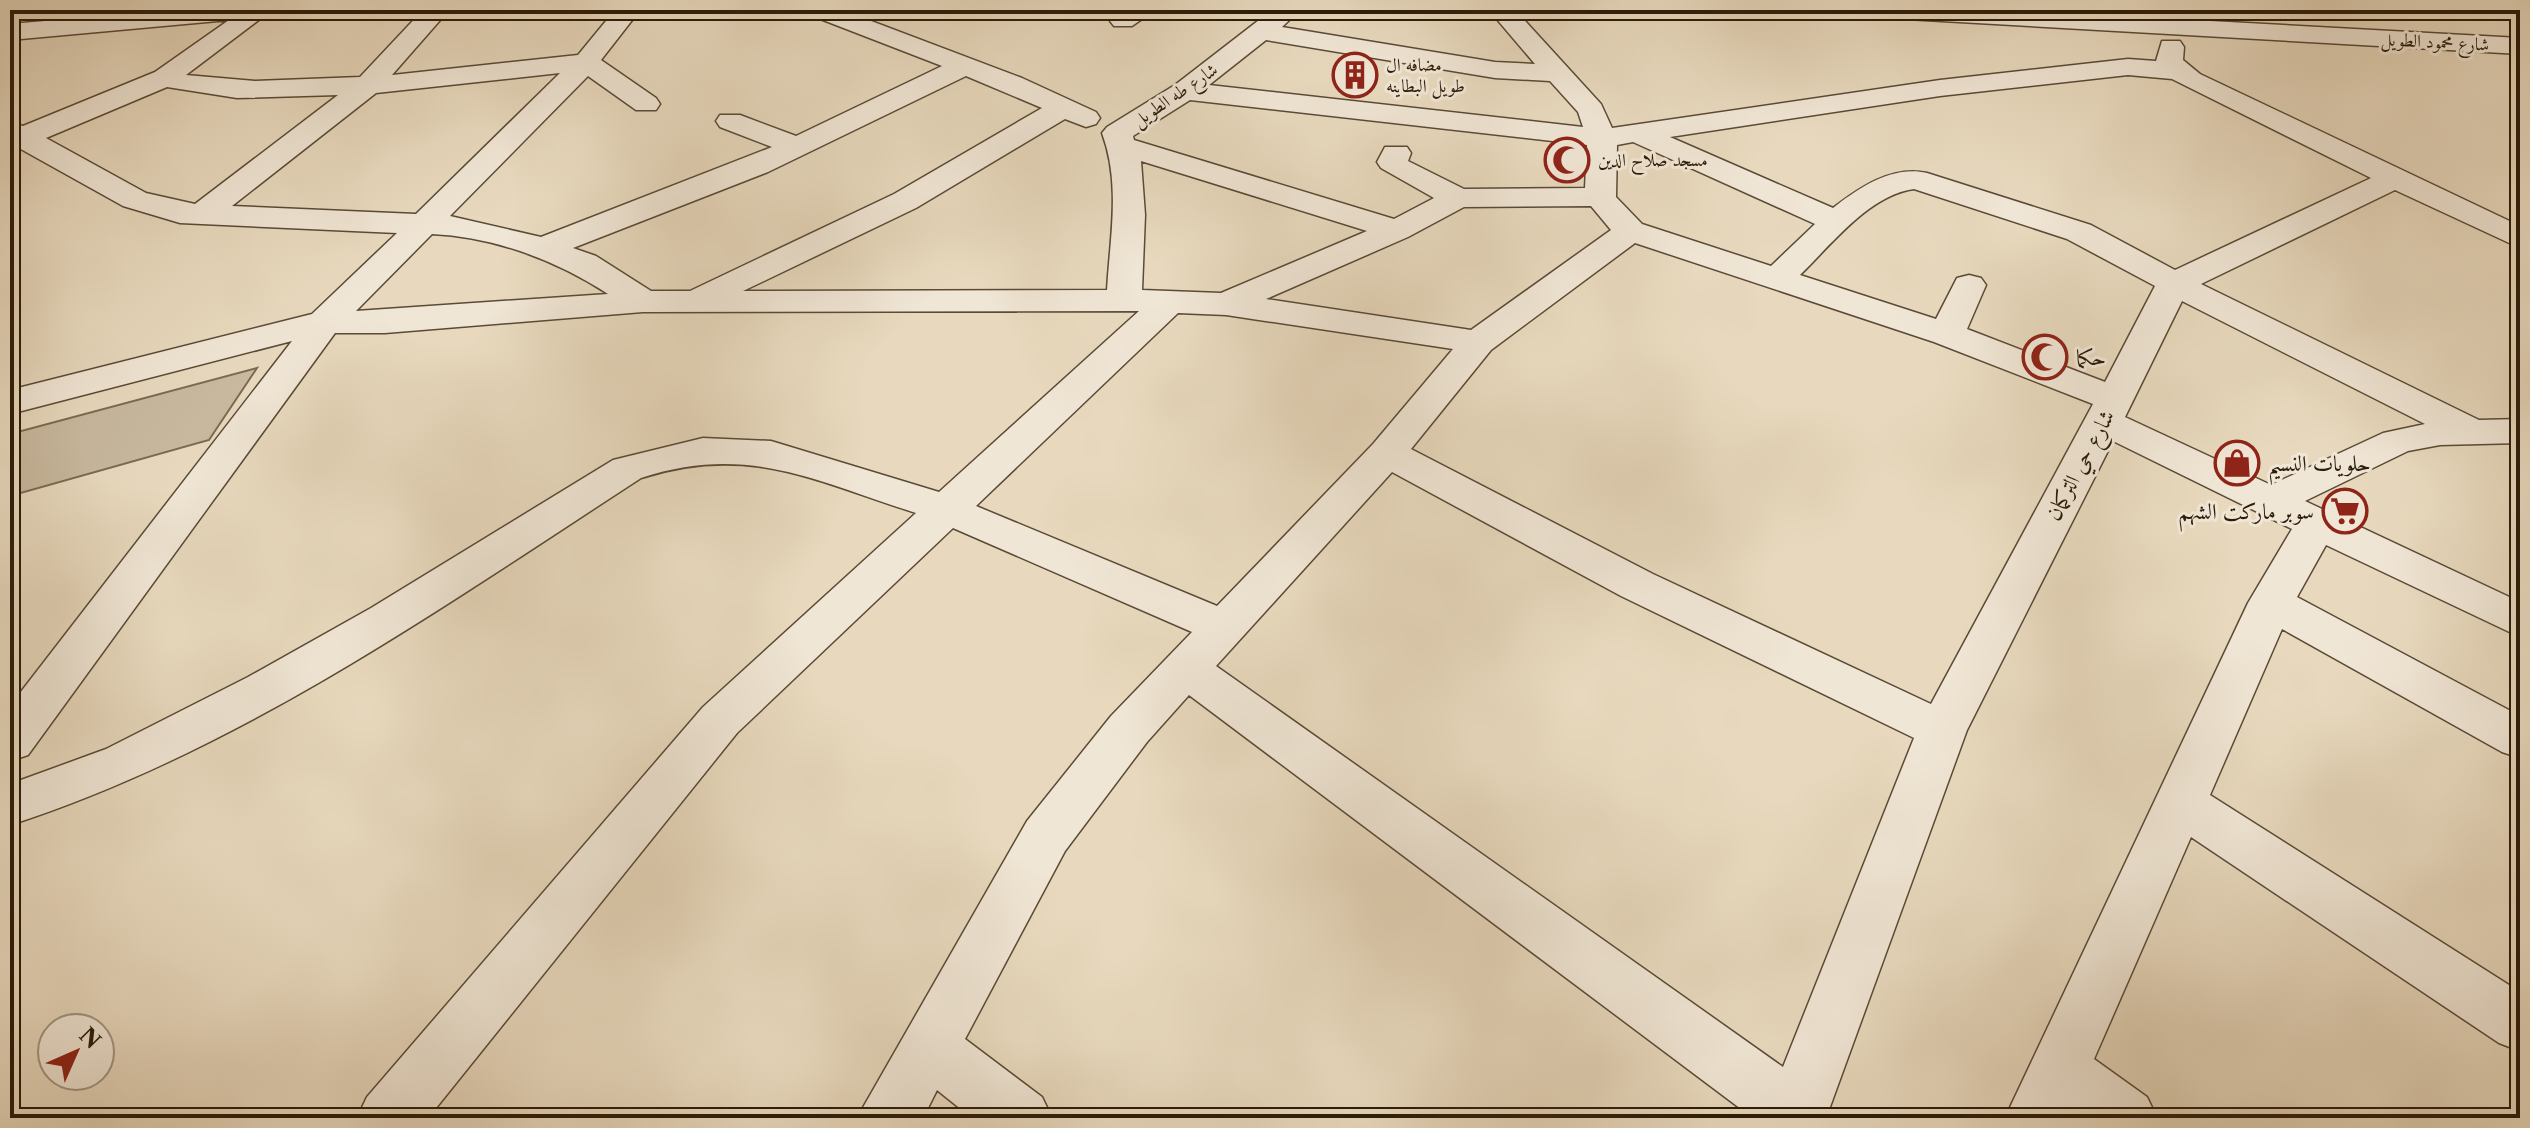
<svg xmlns="http://www.w3.org/2000/svg" width="2530" height="1128" viewBox="0 0 2530 1128" font-family="'Libre Caslon Text',Amiri,serif">
  <style>
    .green { fill: #c8b99f; stroke: #7a6a54; stroke-width: 2 }
    .lines { fill: none; stroke-linecap: round; stroke-linejoin: round }
    .minor-casing { stroke: #5a4a36; stroke-width: 3 }
    .minor { fill: #f0e6d5; fill-rule: evenodd }
    .labels { text-anchor: middle; dominant-baseline: central; stroke-width: 6; stroke-linejoin: round; paint-order: stroke }
    .far-street-label { font-size: 18px; fill: #2b1b09; stroke: #f0e6d5 }
    .far-poi-label { font-size: 18px; fill: #2b1b09; stroke: #f0e6d5; text-anchor: start }
    .poi-label { font-size: 22px; fill: #2b1b09; stroke: #f0e6d5; text-anchor: start }
    .street-label { font-size: 22px; fill: #2b1b09; stroke: #f0e6d5 }
  </style>
  <rect width="100%" height="100%" fill="#e8d9be"/>
  <filter id="stains"><feTurbulence type="fractalNoise" baseFrequency=".0025" numOctaves="4"/><feColorMatrix values="0 0 0 0 .2 0 0 0 0 .09 0 0 0 0 .02 0 0 0 .5 -.17"/></filter>
  <radialGradient id="worn" r=".72"><stop offset=".6" stop-color="#630" stop-opacity="0"/><stop offset="1" stop-color="#630" stop-opacity=".3"/></radialGradient>
  <polygon class="green" points="257,368 209,440 10,496 10,434"/>
  <g class="lines">
    <g class="minor-casing">
      <g id="minor">
        <path d="M174 10H272L186 75 255 81 360 77 423 10H449L392 75 578 55 615 10H640L601 60 656 98 660 104 656 110H636L588 76 450 216 541 237 772 147 720 127 716 121 720 115H740L796 136 942 66 810 15 807 10H842L1022 78 1096 112 1100 118 1096 124 1086 127 1065 119 916 208 743 291 1107 290C1110 237 1121 184 1102 133L1107 127 1175 85 1272 10H1300L1282 27 1495 62 1535 64 1489 10H1515L1601 104 1612 128 1940 80 2128 59 2156 61 2162 41H2180L2184 47 2183 60 2200 74 2520 226V248L2395 190 2201 284 2479 420 2520 419V443L2440 445 2408 451 2305 501 2520 602V637L2326 545 2297 597 2520 716V758L2502 752 2282 629 2210 795 2520 992V1051L2499 1043 2191 837 2094 1059 2147 1097 2157 1118H2075L2070 1114 2069 1118H2005L2248 603 2292 529 2113 441 1967 730 1830 1107 1835 1118H1753L1189 695 1147 742 1065 851 965 1039 1042 1097 1052 1118H972L937 1090 923 1118H857L1027 821 1111 716 1192 632 953 528 737 733 428 1118H357L367 1097 703 707 916 513C815 481 748 443 641 478 441 608 239 751 10 825V784L106 749 248 677 371 608 613 460 703 438 771 441 939 492 1139 311 643 312 385 333H335L28 755 10 761V706L292 341 10 414V390L312 314 397 233 180 223 123 206 10 143V122L23 126 155 72 229 20 10 40V24ZM1266 40 1495 78 1550 81 1578 112 1583 127 1209 85ZM560 73 416 214 232 206 376 93ZM2128 75 2172 79 2371 178 2175 270 2091 225 1927 173C1892 165 1859 188 1833 208L1670 137 1940 96ZM966 76 1042 108 894 194 690 291H651L596 256 573 248 768 172ZM167 87 237 98 338 95 195 204 146 193 46 138ZM1190 100 1587 145 1585 188 1464 189 1408 161 1411 153 1407 147H1385L1377 162 1381 168 1434 198 1394 219 1134 140 1133 136ZM1633 142 1815 224 1771 266 1642 224 1616 197 1617 145ZM1141 161 1367 231 1221 293 1142 290 1145 215ZM1914 189 2067 239 2155 286 2105 382 1967 329 1986 285 1981 278 1969 275 1957 278 1936 319 1800 275C1831 245 1869 195 1914 189ZM1591 206 1611 230 1471 330 1266 299 1408 237 1464 207ZM432 234C494 237 556 260 608 294L356 311ZM1635 243 1934 342 2093 404 1931 704 1653 574 1411 449 1491 350ZM2182 301 2425 424 2383 433 2271 485 2125 417ZM1178 313 1226 315 1453 349 1373 444 1217 606 976 506ZM1392 472 1621 596 1914 738 1783 1067 1216 666Z"/>
        <polygon points="1124,10 1155,10 1132,26 1114,26 1110,21"/>
        <polygon points="1859,10 2007,10 2520,38 2520,54 1871,17"/>
      </g>
    </g>
    <use href="#minor" class="minor"/>
  </g>
  <defs>
    <g id="building-ring" transform="scale(2.3)"><circle r="9.5" fill="#f0e6d5" stroke="#8f2418" stroke-width="1.5"/><path d="M-4-6H4V6H1V3H-1V6H-4ZM-2.5-4.3h1.7v1.8h-1.7ZM.8-4.3h1.7v1.8H.8ZM-2.5-1h1.7V.8h-1.7ZM.8-1h1.7V.8H.8Z" fill="#8f2418"/></g>
    <g id="mosque-ring" transform="scale(2.3)"><circle r="9.5" fill="#f0e6d5" stroke="#8f2418" stroke-width="1.5"/><path d="M3.5-4.9A6 6 0 1 0 3.5 4.9A5 5 0 1 1 3.5-4.9Z" fill="#8f2418"/></g>
    <g id="shop-ring" transform="scale(2.3)"><circle r="9.5" fill="#f0e6d5" stroke="#8f2418" stroke-width="1.5"/><path d="M-5-2.5h2.3a2.7 3.5 0 0 1 5.4 0H5L5.5 6h-11ZM-1.5-2.5h3a1.5 2.3 0 0 0-3 0Z" fill="#8f2418"/></g>
    <g id="supermarket-ring" transform="scale(2.3)"><circle r="9.5" fill="#f0e6d5" stroke="#8f2418" stroke-width="1.5"/><path d="M-6-5.5h2.5l.6 2H6L4.5 2H-2.5L-4.4-4H-6ZM-1.5 3.2a1.3 1.3 0 1 0 .1 0ZM3 3.2a1.3 1.3 0 1 0 .1 0Z" fill="#8f2418"/></g>
  </defs>
  <g fill-rule="evenodd">
    <use href="#building-ring" x="1355" y="75"/>
    <use href="#mosque-ring" x="1567" y="160"/>
    <use href="#mosque-ring" x="2045" y="357"/>
    <use href="#shop-ring" x="2237" y="463"/>
    <use href="#supermarket-ring" x="2345" y="511"/>
  </g>
  <g class="labels">
    <g class="far-street-label">
      <text transform="translate(2435 42) rotate(3)">شارع محمود الطويل</text>
      <text transform="translate(1175 95) rotate(-34)">شارع طه الطويل</text>
    </g>
    <g class="far-poi-label">
      <text x="1386" y="65">مضافه ال<tspan x="1386" dy="21">طويل البطاينه</tspan></text>
      <text x="1598" y="160">مسجد صلاح الدين</text>
    </g>
    <g class="poi-label">
      <text x="2076" y="357">حكما</text>
      <text x="2268" y="463">حلويات النسيم</text>
      <text x="2314" y="511" text-anchor="end">سوبر ماركت الشهم</text>
    </g>
    <g class="street-label">
      <text transform="translate(2080 465) rotate(-62)">شارع حي التركمان</text>
    </g>
  </g>
  <rect width="2530" height="1128" fill="none" stroke="#e8d9be" stroke-width="40"/>
  <rect x="12" y="12" width="2506" height="1104" fill="none" stroke="#2b1b09" stroke-width="4"/>
  <rect x="20" y="20" width="2490" height="1088" fill="none" stroke="#2b1b09" stroke-width="2"/>
  <g transform="translate(76 1052) rotate(45)"><circle r="38" fill="#f0e6d5" stroke="#a19583" stroke-width="2"/>
  <path d="M0-6L14 30L0 20L-14 30Z" fill="#8f2418"/>
  <text y="-12" font-size="22" font-weight="bold" text-anchor="middle" fill="#2b1b09">N</text>
  </g>
  <rect width="100%" height="100%" filter="url(#stains)"/>
  <rect width="100%" height="100%" fill="url(#worn)"/>
</svg>
